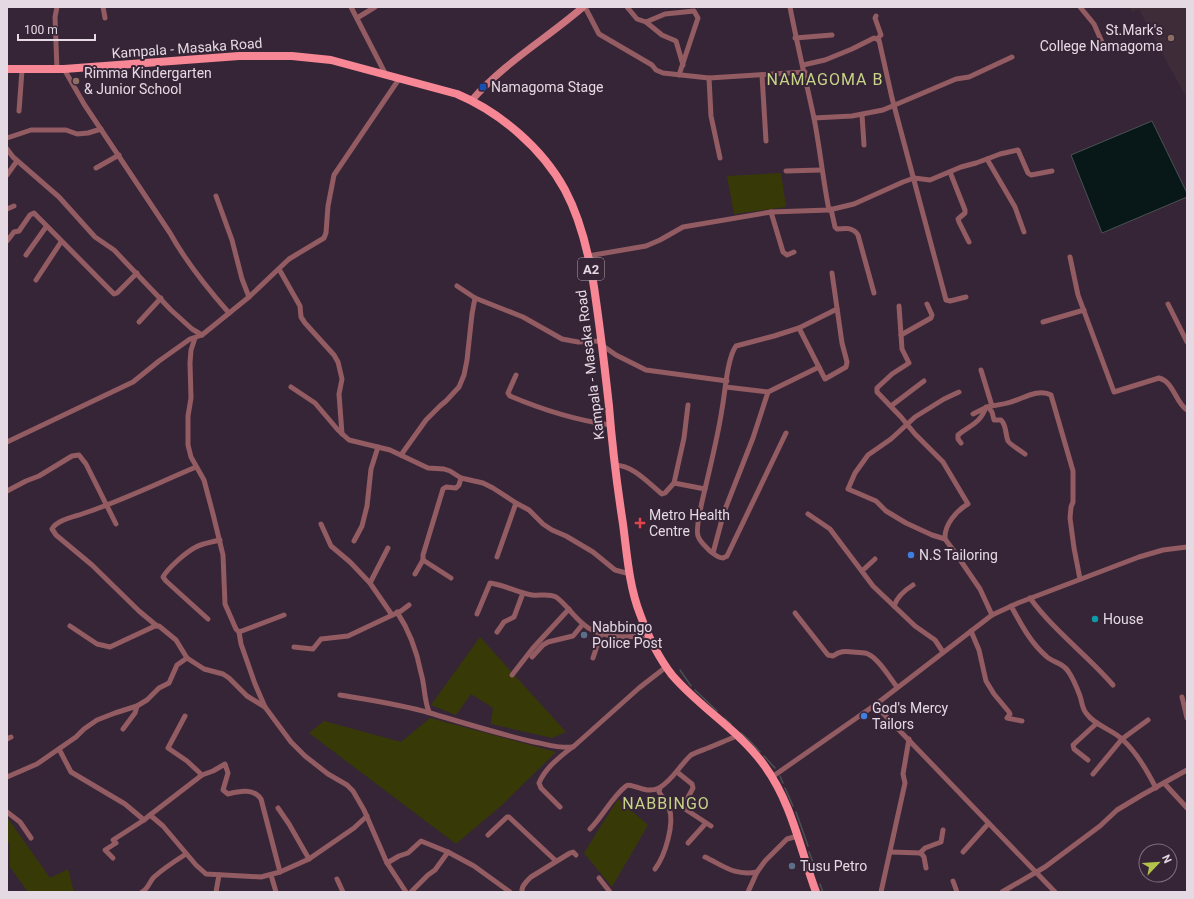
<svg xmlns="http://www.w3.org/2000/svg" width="1194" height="899" viewBox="0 0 1194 899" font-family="Roboto,sans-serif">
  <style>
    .education { fill: #3e2d38 }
    .green { fill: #373a06 }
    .water { fill: #081717; stroke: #4a5154 }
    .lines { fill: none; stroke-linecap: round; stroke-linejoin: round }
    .stream { stroke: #4a5154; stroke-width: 1.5 }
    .minor { stroke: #935b62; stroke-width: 5 }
    .secondary { stroke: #cc757f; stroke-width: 7 }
    .primary { stroke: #f88796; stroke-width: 8 }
    .education-dot { fill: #8d6e63; stroke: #362536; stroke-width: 1.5 }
    .transit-dot { fill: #1a4fb4; stroke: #362536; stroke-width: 1.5 }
    .health-dot { fill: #e0444e; stroke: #362536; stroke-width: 1.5 }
    .shop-dot { fill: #3f7fe0; stroke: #362536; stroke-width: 1.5 }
    .culture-dot { fill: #0f9aa8; stroke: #362536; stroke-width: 1.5 }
    .service-dot { fill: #5c6f8a; stroke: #362536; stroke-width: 1.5 }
    .labels { text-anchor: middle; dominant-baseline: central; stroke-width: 4; stroke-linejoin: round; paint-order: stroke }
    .shield { fill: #362536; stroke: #b0a3b0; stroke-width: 1 }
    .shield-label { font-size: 13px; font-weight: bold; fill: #e5d9e4 }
    .poi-label { font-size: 14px; fill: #e5d9e4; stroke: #362536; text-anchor: start }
    .street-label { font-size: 14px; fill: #e5d9e4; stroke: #362536 }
    .quarter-label { font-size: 16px; letter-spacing: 1px; fill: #c7d387; stroke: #362536 }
  </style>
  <rect width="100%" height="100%" fill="#362536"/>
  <polygon class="education" points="1130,7 1187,7 1187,98 1168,64 1139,9 1132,12"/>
  <g class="green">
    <polygon points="781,173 786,207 734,214 727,176"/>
    <polygon points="480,637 566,732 552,738 491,724 493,708 471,694 456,715 431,705"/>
    <polygon points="430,718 556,752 502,805 456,844 309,733 324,721 401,742"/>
    <polygon points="618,799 648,825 612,887 584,853"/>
    <polygon points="7,817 50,878 68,869 74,892 28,892 10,867 10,844 7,842"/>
  </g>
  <polygon class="water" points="1152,121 1187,193 1187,197 1102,233 1071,155"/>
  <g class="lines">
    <g class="stream">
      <polyline points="680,670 691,686"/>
      <polyline points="695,690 717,711"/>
      <polyline points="724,718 731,724"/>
      <polyline points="741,733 749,740 760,752"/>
      <polyline points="764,756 775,768"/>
      <polyline points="780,776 783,783"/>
      <polyline points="785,788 793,806"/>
      <polyline points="796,812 808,846"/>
      <polyline points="809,852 816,870"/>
      <polyline points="820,884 823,892"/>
    </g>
    <g class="minor">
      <polyline points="57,7 55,17 57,70"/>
      <polyline points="103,7 105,18"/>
      <polyline points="351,7 386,75"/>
      <polyline points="585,7 599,34 652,65 656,70 663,73 709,78 805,72"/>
      <polyline points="627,7 637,19 646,22 665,14 694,11 698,18 679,75"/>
      <path d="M790 7C797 44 806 81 814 118 820 149 823 180 829 210"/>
      <polyline points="1080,7 1094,24 1105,49"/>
      <polyline points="876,16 875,18 881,35 877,39"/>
      <polyline points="357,18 375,7"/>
      <polyline points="646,22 662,35 676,41 683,65"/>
      <polyline points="795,38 832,35"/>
      <polyline points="803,65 825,60 852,49 874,38 879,40 892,98 946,300 950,301 966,297"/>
      <path d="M64 69 84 104 170 233C186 262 207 288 229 313"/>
      <polyline points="762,75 766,141"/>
      <polyline points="709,78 711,116 720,158"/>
      <polyline points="19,111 22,70"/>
      <polyline points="862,115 864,145"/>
      <polyline points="814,118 852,116 883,110 956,79 969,77 1012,57"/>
      <polyline points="7,138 31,130 66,130 77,134 88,133 101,129"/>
      <polyline points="7,149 13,157 59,197 95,237 114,250 171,310 192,329 202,335"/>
      <polyline points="987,159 1000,154 1018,150 1028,173 1031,175 1052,171"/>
      <polyline points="96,168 119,155"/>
      <polyline points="786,171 821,170"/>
      <polyline points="950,172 965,210 965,213 958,219 959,222 969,242"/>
      <polyline points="7,175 17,161"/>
      <polyline points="216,196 232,240 242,279 249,297"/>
      <polyline points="7,209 14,206"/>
      <path d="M831 209 835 227 837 229C845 228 853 227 858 235L874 293"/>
      <polyline points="771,212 783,252 787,255 794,252"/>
      <polyline points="7,241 14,232 19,231 30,215 34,213 114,294 117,293 137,273"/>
      <polyline points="26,255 46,227"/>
      <polyline points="588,256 646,246 660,240 683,227 771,212 829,210 854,204 903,182 914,178 930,180 961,167 976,163 987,159 1015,207 1024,232"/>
      <path d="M1070 257 1078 295 1114 392 1159 378C1174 382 1175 402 1187 410"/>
      <polyline points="279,269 300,306 301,317 305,323 334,355 338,362 342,379 339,394 342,434"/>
      <polyline points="36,280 61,242"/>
      <polyline points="457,286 475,298 523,317 562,339 578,342 602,341"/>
      <polyline points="1168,304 1187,342"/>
      <path d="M899 306 902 349 909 363 892 374 877 388V392L901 417 915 434 943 462 968 504C956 511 944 525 945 539"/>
      <polyline points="139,322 161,298"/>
      <polyline points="1043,322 1084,310"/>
      <polyline points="799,328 825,379 846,367 847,362 842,343 832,273"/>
      <polyline points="901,335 931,318 932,315 927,304"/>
      <polyline points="195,338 191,350 190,363 191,398 188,416 188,445 191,457 204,480 213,514 223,555 225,604 236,629 239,632 241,644 255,684 265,707 291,742 305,756 328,774 347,785 353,791 364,810 387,863 406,892"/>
      <polyline points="603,346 616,355 646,370 727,381"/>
      <path d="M981 370 992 406C998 405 1005 404 1011 402 1022 399 1039 388 1051 395L1073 471V502L1071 507 1070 518 1074 548 1080 579"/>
      <path d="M516 375 508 393 510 396C543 410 575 420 610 425"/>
      <polyline points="291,387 315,403 338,430 349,440 390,450 428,468 444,469 450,471 461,478 483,483 493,488 516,503"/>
      <polyline points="768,392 819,367"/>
      <polyline points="959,392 944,399 915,417 891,439 868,455 855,473 848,489 876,501 886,511 906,523 932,535 945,539 954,551 980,589 992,615"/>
      <path d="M992 405 988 407 992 412 994 420H1001C1007 426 1005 434 1008 441 1009 443 1022 452 1025 454"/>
      <polyline points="891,406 924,381"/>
      <polyline points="973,414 987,407"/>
      <polyline points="7,442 133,382 159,361 190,339 202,335 249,297 289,259 324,238 326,233 328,206 334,175 399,79"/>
      <path d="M961 443 958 439V435C970 425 980 424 986 407"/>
      <polyline points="401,455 426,420 440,406 446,401 459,387 464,375 467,360 472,314 475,298"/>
      <path d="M615 465C634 466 647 482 662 494L665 493 674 483 684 438 688 405"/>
      <path d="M674 483 705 489C711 463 718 436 722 409 725 394 727 358 736 346L774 336 799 328 837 309"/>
      <path d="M705 489C703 498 695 528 698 536 700 542 705 546 710 551 714 554 718 558 723 558L727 556 786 433"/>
      <polyline points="7,491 26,481 39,476 72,456 79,455 86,464 116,524"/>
      <polyline points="808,514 830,529 873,586 894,606"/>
      <polyline points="321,524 331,546 350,562 370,583"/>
      <polyline points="354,541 362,526 367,506 371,469 378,447"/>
      <polyline points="388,548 370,583 392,615"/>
      <polyline points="713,553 724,512 753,438 768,392 726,387"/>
      <polyline points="497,557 516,503 529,510 543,524 552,530 566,536 593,552 615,570 630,574"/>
      <polyline points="862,571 875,559"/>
      <polyline points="415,574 423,560"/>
      <polyline points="451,578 423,560 423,555 443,489 446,487 456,488 459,485 461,478"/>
      <path d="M913 585C905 590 897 597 894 606L915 626 935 640 943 652"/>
      <path d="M1030 598C1054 631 1087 655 1113 685"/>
      <path d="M1011 606C1021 624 1030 642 1046 656 1053 663 1062 662 1068 671 1073 678 1077 688 1080 696 1082 702 1082 708 1086 713 1095 726 1112 729 1123 740 1137 753 1147 771 1156 788"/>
      <path d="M397 612C409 630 417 652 421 673 425 686 424 700 429 712"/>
      <path d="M795 613 828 655 833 656C840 651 844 651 853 652 858 653 864 652 868 654 879 659 890 678 897 687"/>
      <path d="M477 614 490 583C505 585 518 593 532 595 540 596 548 593 556 597 566 604 572 615 582 623 600 640 626 637 649 636"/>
      <path d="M208 619 166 581 163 577C168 568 186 552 196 547 203 543 212 542 220 540"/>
      <polyline points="70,626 97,644 110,647 155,626 159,626 176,640 187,658 204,669 223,674 229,678 247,696 265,707"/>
      <path d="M157 626 139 611 92 565 56 535 52 529C57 520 73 517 82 514 121 501 158 483 196 467"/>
      <polyline points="971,631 979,650 986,681 994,694 1009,712 1010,714 1007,718 1022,721"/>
      <polyline points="239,632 284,615"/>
      <polyline points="497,632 504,622 514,617 523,593"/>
      <polyline points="294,647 313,649 321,639 348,636 401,611 409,605"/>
      <polyline points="532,657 543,645 548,642 573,636 583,624"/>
      <polyline points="593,658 601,634"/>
      <polyline points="512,675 533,648 569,609"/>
      <path d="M340 695C370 700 400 704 430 713 464 723 499 734 534 742 546 744 560 749 573 747L639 688 666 667"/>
      <polyline points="1182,697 1187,718"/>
      <polyline points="875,705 1055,892"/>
      <polyline points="185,716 168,748 187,761 202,775"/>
      <polyline points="123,729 135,713 137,706"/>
      <polyline points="7,739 11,737"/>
      <polyline points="59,749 71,772 125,804 144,820 150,815 163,826 196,865 206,874 261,877 280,872 309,859 354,828 367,816"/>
      <polyline points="1088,760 1074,749 1073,745 1097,723"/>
      <polyline points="677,772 692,784 693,788 684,805 685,809 711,826"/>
      <polyline points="1093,774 1122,739 1148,720"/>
      <polyline points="7,777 37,764 76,737 84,729 97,720 115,713 137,706 147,700 159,688 169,683 177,665 187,658"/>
      <polyline points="772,777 875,705 992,615 1018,603 1139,557 1163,550 1187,547"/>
      <polyline points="1164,783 1187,808"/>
      <path d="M560 807 541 788 539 783C546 767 559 758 572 747"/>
      <polyline points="278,808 289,824 309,859"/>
      <polyline points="7,812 20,822 31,838"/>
      <path d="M150 815 202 775 213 771 225 764 228 773 223 790 228 794C239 791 254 788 261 799L280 872"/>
      <path d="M590 829C603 816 612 797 626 786 632 782 645 795 659 788 672 781 680 765 691 755 696 752 703 750 708 748 718 744 727 740 737 736"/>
      <polyline points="488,835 507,817 509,817 556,861"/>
      <polyline points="688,843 706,823"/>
      <polyline points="890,852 921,853 924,857 926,868"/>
      <polyline points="963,852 988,824"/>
      <polyline points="920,853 925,848 941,842 943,830"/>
      <path d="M705 857C724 866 734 876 757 872"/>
      <polyline points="113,858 105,850 116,843 113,840 144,820"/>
      <polyline points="387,863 399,856 408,853 421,841 448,852 474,866 510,892"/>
      <path d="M655 869C665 856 675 823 669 808 667 802 662 797 659 792L660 788"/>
      <polyline points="271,875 276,892"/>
      <polyline points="599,878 610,892"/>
      <polyline points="337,879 343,892"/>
      <polyline points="953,881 957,892"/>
      <path d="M142 892C149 888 149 882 154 877 164 868 175 861 186 854"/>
      <polyline points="216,892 219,875"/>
      <polyline points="411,892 428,875 435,870 448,852"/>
      <path d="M522 892C521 886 527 881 531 877L570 853 573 852 576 855"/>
      <polyline points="748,892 757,872 765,861 787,839 798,836"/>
      <polyline points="881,892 905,783 903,774 909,739"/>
      <polyline points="1002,892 1045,867 1100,826 1117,810 1142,795 1187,770"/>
    </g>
    <path class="secondary" d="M472 100C504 63 546 39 583 7"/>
    <path class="primary" d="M7 69H64L239 56H292L331 60 457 94C500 112 543 149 565 190 583 224 591 263 596 301 601 336 605 370 609 406 612 445 617 485 623 524 627 554 629 586 640 614 648 636 658 657 672 675 700 708 739 730 764 765 792 803 800 849 816 892"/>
  </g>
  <g class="education-dot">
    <circle cx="1171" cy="38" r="4"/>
    <circle cx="76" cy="81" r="4"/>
  </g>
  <rect class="transit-dot" x="479" y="83" width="8" height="8" rx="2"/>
  <path class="health-dot" d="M638 517h4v4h4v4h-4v4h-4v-4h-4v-4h4z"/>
  <g class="shop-dot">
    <circle cx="911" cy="555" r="4"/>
    <circle cx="864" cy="716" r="4"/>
  </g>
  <circle class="culture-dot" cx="1095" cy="619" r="4"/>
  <g class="service-dot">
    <circle cx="584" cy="635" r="4"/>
    <circle cx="792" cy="866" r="4"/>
  </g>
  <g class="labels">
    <rect class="shield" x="578" y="258" width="26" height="22" rx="3"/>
    <g class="shield-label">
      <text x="591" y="269">A2</text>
    </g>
    <g class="poi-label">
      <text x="1163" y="30" text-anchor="end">St.Mark's<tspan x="1163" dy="16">College Namagoma</tspan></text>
      <text x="84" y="73">Rimma Kindergarten<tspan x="84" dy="16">&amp; Junior School</tspan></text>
      <text x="491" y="87">Namagoma Stage</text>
      <text x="649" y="515">Metro Health<tspan x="649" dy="16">Centre</tspan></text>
      <text x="919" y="555">N.S Tailoring</text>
      <text x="1103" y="619">House</text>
      <text x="592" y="627">Nabbingo<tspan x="592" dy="16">Police Post</tspan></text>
      <text x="872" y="708">God's Mercy<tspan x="872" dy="16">Tailors</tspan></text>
      <text x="800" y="866">Tusu Petro</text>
    </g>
    <g class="street-label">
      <text transform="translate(187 48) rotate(-4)">Kampala - Masaka Road</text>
      <text transform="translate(590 365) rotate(-97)">Kampala - Masaka Road</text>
    </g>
    <g class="quarter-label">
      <text x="825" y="79">NAMAGOMA B</text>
      <text x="666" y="803">NABBINGO</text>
    </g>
  </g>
  <rect width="1194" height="899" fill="none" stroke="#e5d9e4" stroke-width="16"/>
  <g transform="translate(1158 863) rotate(65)"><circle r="19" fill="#362536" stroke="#7c6d7c"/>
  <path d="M0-3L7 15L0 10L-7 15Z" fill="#b3c24b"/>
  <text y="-6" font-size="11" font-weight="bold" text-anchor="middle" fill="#e5d9e4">N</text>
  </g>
  <path d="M18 34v6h77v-6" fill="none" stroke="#e5d9e4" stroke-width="2"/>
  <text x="24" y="34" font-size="12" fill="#e5d9e4" stroke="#362536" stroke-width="3" paint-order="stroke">100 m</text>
</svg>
